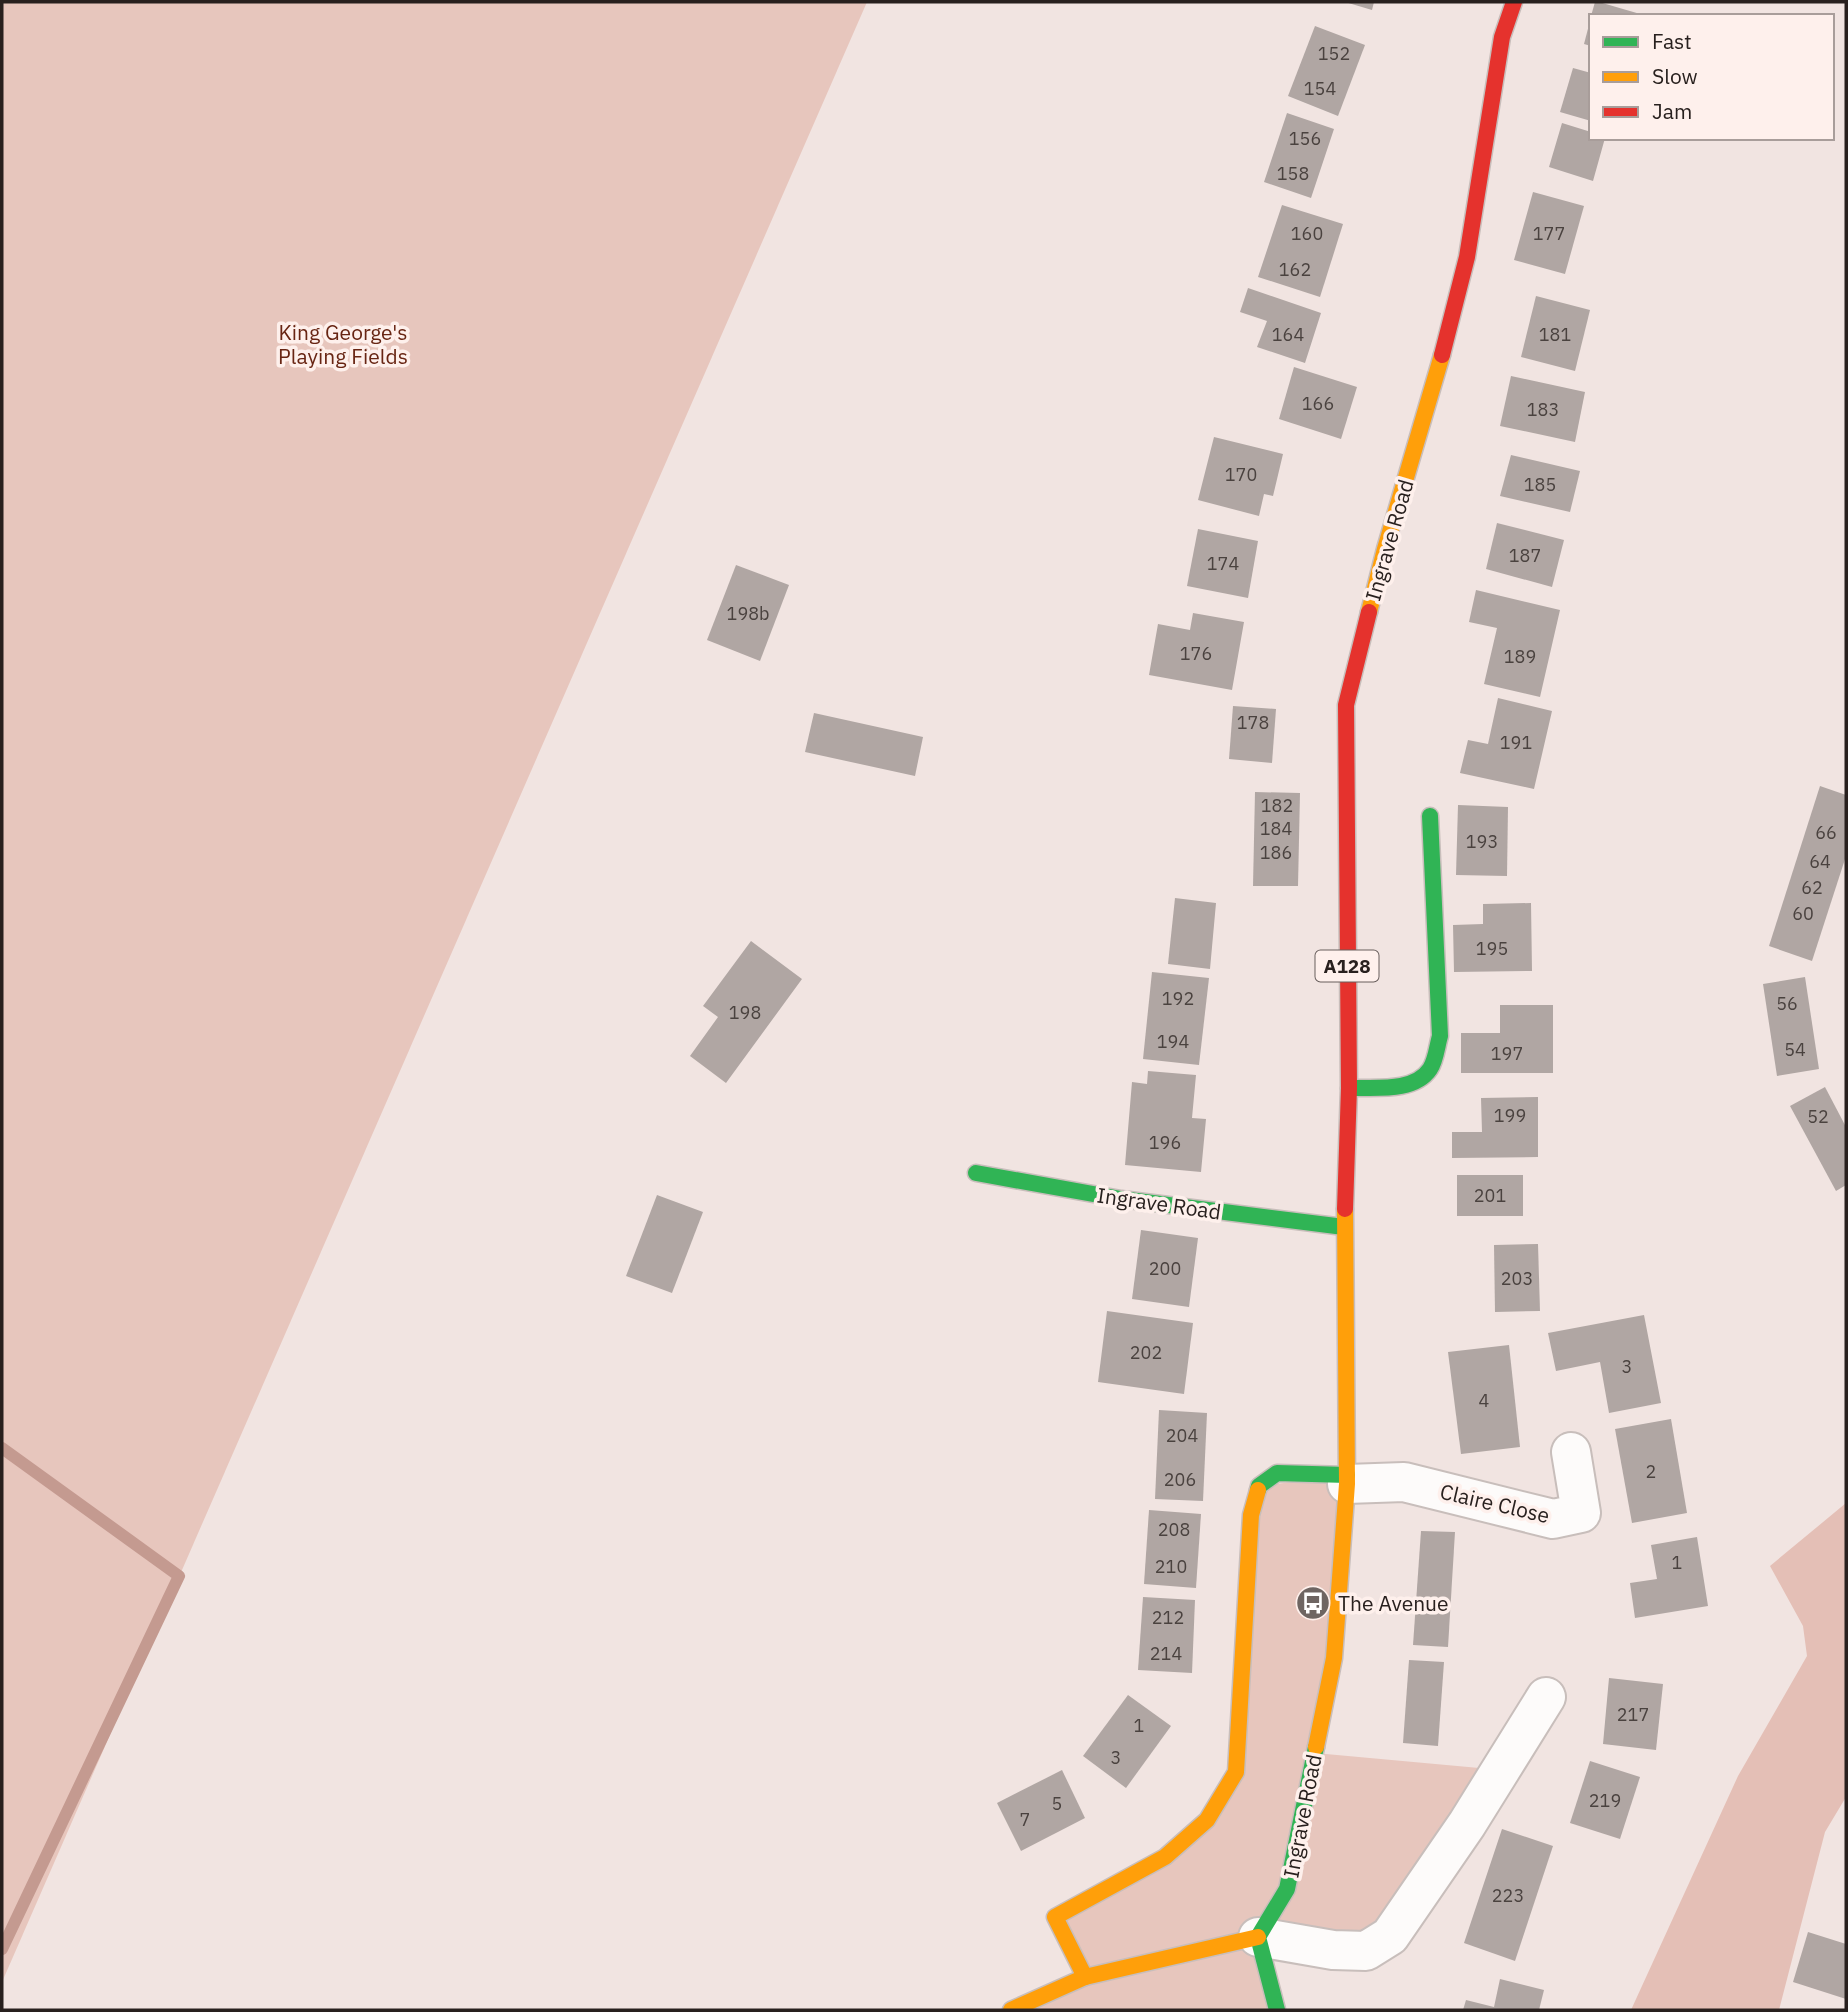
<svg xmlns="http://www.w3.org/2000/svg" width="1848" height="2012" viewBox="0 0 1848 2012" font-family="'IBM Plex Sans',sans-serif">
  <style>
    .green { fill: #e7c6bd }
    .forest { fill: #e4bfb6 }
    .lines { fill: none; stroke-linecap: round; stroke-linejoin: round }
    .stream { stroke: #c49a90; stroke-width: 12 }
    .building { fill: #b0a6a3 }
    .street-casing { stroke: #c8bebb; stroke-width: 42 }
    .fast-casing { stroke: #c8bebb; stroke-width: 19 }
    .slow-casing { stroke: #c8bebb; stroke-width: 19 }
    .jam-casing { stroke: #c8bebb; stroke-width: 19 }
    .street { stroke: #fdfbfa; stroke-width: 38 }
    .fast { stroke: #30b455; stroke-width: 16 }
    .slow { stroke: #ff9f0a; stroke-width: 16 }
    .jam { stroke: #e5322d; stroke-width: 16 }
    .labels { text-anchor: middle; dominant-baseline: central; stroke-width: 7; stroke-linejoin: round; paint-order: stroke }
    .number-label { font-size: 18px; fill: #4a423f }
    .shield { fill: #fef0ec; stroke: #685e5c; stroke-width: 2 }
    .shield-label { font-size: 19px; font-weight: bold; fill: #28201e }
    .park-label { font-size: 21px; fill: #682513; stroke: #fef0ec }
    .street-label { font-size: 21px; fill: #28201e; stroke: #fef0ec }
    .poi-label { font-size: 21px; fill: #28201e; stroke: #fef0ec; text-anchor: start }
  </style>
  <rect width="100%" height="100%" fill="#f1e4e1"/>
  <g class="green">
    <polygon points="2,2 867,2 2,1982"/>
    <polygon points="1347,1475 1315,1753 1501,1770 1390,1936 1258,1937 1272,2010 1018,2010 1084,1977 1055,1917 1165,1857 1236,1772 1259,1486"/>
  </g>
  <polygon class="forest" points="1846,1503 1846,1797 1825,1832 1779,2010 1631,2010 1738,1776 1807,1656 1803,1626 1770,1566"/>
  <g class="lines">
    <polyline class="stream" points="2,1448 179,1576 2,1949"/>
  </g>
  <g class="building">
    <polygon points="1345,2 1374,2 1372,10"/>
    <polygon points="1595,2 1599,2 1647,16 1591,16"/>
    <polygon points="1590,21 1591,21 1591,46 1584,44"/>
    <polygon points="1315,26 1365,45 1338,116 1288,96"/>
    <polygon points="1573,68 1591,73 1591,121 1560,112"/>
    <polygon points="1287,113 1334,129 1311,198 1264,182"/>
    <polygon points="1562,123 1591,132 1591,138 1605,138 1593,181 1549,167"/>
    <polygon points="1533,192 1584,206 1565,274 1514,260"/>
    <polygon points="1282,205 1343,224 1320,297 1258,277"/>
    <polygon points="1248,288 1321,313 1305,363 1257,347 1267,321 1240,312"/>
    <polygon points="1536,296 1590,310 1575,371 1521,357"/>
    <polygon points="1294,367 1357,387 1341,439 1279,419"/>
    <polygon points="1511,376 1585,392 1575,442 1500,426"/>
    <polygon points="1214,437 1283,454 1273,496 1264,494 1259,516 1198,500"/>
    <polygon points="1511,455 1580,471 1570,512 1500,496"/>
    <polygon points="1497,523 1564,540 1552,587 1486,569"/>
    <polygon points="1198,529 1258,541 1248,598 1187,586"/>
    <polygon points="736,565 789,585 760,661 707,640"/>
    <polygon points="1476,590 1560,610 1540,697 1484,684 1497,628 1469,622"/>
    <polygon points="1193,613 1244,622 1232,690 1149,675 1158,624 1190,630"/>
    <polygon points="1498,698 1552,711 1534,789 1460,773 1468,740 1488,744"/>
    <polygon points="1233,706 1276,709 1272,763 1229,759"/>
    <polygon points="814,713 923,737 915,776 805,752"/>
    <polygon points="1820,786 1846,795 1846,856 1812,961 1769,946"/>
    <polygon points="1255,792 1300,793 1298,886 1253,886"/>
    <polygon points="1458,805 1508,807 1507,876 1456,875"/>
    <polygon points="1175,898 1216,903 1210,969 1168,964"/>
    <polygon points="1531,903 1532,971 1454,972 1453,925 1483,924 1483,904"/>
    <polygon points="751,941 802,979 726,1083 690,1056 718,1017 703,1006"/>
    <polygon points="1152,972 1209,978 1199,1065 1143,1059"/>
    <polygon points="1805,977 1819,1069 1777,1076 1763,984"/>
    <polygon points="1500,1005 1553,1005 1553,1073 1461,1073 1461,1033 1500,1033"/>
    <polygon points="1148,1071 1196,1075 1192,1118 1206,1119 1201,1172 1125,1165 1132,1082 1147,1084"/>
    <polygon points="1825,1087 1846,1127 1846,1185 1836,1191 1790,1106"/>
    <polygon points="1538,1097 1538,1157 1452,1158 1452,1132 1482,1132 1481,1098"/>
    <rect x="1457" y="1175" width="66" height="41"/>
    <polygon points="657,1195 703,1212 672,1293 626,1276"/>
    <polygon points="1141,1230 1198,1238 1189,1307 1132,1299"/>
    <polygon points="1538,1244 1540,1311 1495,1312 1494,1245"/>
    <polygon points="1107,1311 1193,1323 1184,1394 1098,1382"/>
    <polygon points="1644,1315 1661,1403 1609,1413 1600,1362 1556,1371 1548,1333"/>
    <polygon points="1509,1345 1520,1447 1461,1454 1448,1352"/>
    <polygon points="1159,1410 1207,1413 1203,1501 1155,1499"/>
    <polygon points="1671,1419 1687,1513 1632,1523 1615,1429"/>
    <polygon points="1149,1510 1201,1514 1196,1588 1144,1584"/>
    <polygon points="1421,1531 1455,1532 1448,1647 1413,1645"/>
    <polygon points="1697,1537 1708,1606 1635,1618 1630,1583 1657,1579 1651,1545"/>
    <polygon points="1143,1597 1195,1600 1192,1673 1138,1670"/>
    <polygon points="1409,1660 1444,1662 1438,1746 1403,1743"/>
    <polygon points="1609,1678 1663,1684 1656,1750 1603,1744"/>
    <polygon points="1128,1695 1171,1726 1126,1788 1083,1756"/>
    <polygon points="1590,1761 1640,1777 1620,1839 1570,1823"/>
    <polygon points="1062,1770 1085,1818 1021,1851 997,1803"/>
    <polygon points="1502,1829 1553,1846 1515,1961 1464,1943"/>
    <polygon points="1808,1932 1846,1944 1846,1999 1793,1982"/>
    <polygon points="1500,1979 1544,1990 1539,2010 1463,2010 1466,2000 1494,2007"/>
  </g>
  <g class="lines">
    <g class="street-casing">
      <g id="street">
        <polyline points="1347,1484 1404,1482 1553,1519 1581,1513 1571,1452"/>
        <polyline points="1258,1937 1333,1950 1366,1951 1390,1936 1467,1824 1546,1697"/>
      </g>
    </g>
    <g class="fast-casing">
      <g id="fast">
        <path d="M1349 1088C1374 1087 1414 1093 1430 1069 1436 1060 1437 1046 1440 1036L1430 816"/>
        <polyline points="976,1173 1121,1199 1344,1227"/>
        <polyline points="1258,1490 1259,1486 1277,1473 1347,1475"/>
        <polyline points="1277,2010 1258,1937 1287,1889 1316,1747"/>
      </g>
    </g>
    <g class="slow-casing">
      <g id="slow">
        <polyline points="1369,612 1385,549 1442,355"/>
        <polyline points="1316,1747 1334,1658 1347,1484 1345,1209"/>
        <polyline points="1085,1977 1055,1917 1165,1857 1207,1820 1236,1772 1251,1515 1258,1490"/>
        <polyline points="1011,2010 1085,1977 1258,1937"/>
      </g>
    </g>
    <g class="jam-casing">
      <g id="jam">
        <polyline points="1442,355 1467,257 1502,37 1514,2"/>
        <polyline points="1345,1209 1349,1088 1346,705 1369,612"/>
      </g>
    </g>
    <use href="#street" class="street"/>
    <use href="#fast" class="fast"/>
    <use href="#slow" class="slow"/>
    <use href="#jam" class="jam"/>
  </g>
  <defs>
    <g id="bus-disc" transform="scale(1.75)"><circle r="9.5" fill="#6e6562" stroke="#fef0ec"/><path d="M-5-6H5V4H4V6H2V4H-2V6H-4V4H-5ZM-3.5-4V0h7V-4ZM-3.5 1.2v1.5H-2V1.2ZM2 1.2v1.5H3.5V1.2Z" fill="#fff"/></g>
  </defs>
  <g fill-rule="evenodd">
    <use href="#bus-disc" x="1313" y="1603"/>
  </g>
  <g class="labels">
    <g class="number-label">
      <text x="1334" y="53">152</text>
      <text x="1320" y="88">154</text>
      <text x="1305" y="138">156</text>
      <text x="1293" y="173">158</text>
      <text x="1307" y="233">160</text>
      <text x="1549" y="233">177</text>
      <text x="1295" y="269">162</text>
      <text x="1288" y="334">164</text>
      <text x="1555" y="334">181</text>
      <text x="1318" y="403">166</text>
      <text x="1543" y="409">183</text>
      <text x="1241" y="474">170</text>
      <text x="1540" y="484">185</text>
      <text x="1525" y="555">187</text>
      <text x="1223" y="563">174</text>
      <text x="748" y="613">198b</text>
      <text x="1196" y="653">176</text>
      <text x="1520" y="656">189</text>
      <text x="1253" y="722">178</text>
      <text x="1516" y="742">191</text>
      <text x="1277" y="805">182</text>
      <text x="1276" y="828">184</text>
      <text x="1826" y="832">66</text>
      <text x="1482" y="841">193</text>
      <text x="1276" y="852">186</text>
      <text x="1820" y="861">64</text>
      <text x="1812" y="887">62</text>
      <text x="1803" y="913">60</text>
      <text x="1492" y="948">195</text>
      <text x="1178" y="998">192</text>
      <text x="1787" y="1003">56</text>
      <text x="745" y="1012">198</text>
      <text x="1173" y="1041">194</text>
      <text x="1795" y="1049">54</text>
      <text x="1507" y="1053">197</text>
      <text x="1510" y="1115">199</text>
      <text x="1818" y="1116">52</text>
      <text x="1165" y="1142">196</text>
      <text x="1490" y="1195">201</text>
      <text x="1165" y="1268">200</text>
      <text x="1517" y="1278">203</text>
      <text x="1146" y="1352">202</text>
      <text x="1627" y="1366">3</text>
      <text x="1484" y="1400">4</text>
      <text x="1182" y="1435">204</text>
      <text x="1651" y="1471">2</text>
      <text x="1180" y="1479">206</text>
      <text x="1174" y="1529">208</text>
      <text x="1677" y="1562">1</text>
      <text x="1171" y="1566">210</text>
      <text x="1168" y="1617">212</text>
      <text x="1166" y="1653">214</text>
      <text x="1633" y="1714">217</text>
      <text x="1139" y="1725">1</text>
      <text x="1116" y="1757">3</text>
      <text x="1605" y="1800">219</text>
      <text x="1057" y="1803">5</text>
      <text x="1025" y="1819">7</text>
      <text x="1508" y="1895">223</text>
    </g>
    <rect class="shield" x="1315.5" y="950.5" width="63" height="31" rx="5"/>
    <g class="shield-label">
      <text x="1347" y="966">A128</text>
    </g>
    <g class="park-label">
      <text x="343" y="332">King George's<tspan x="343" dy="24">Playing Fields</tspan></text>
    </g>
    <g class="street-label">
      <text transform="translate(1389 540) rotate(-74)">Ingrave Road</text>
      <text transform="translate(1159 1203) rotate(8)">Ingrave Road</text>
      <text transform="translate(1495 1503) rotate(13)">Claire Close</text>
      <text transform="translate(1302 1816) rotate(-79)">Ingrave Road</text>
    </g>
    <g class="poi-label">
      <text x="1338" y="1603">The Avenue</text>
    </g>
  </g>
  <rect width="1848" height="2012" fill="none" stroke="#28201e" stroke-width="7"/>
  <rect x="1589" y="14" width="245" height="126" fill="#fef0ec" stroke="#a89d9a" stroke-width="2"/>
  <rect x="1603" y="37" width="35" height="10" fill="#30b455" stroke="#a89d9a" stroke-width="2"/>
  <text x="1652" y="49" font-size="21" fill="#28201e">Fast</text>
  <rect x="1603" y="72" width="35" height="10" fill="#ff9f0a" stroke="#a89d9a" stroke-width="2"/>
  <text x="1652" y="84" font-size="21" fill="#28201e">Slow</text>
  <rect x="1603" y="107" width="35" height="10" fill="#e5322d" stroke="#a89d9a" stroke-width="2"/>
  <text x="1652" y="119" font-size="21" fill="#28201e">Jam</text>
</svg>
